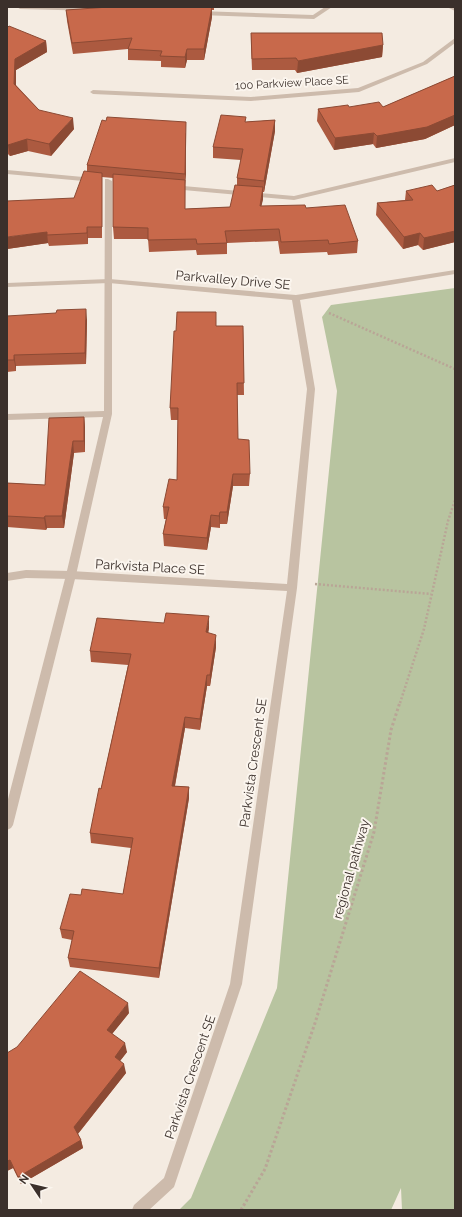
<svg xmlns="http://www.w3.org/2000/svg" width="462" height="1217" viewBox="0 0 462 1217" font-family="Raleway,sans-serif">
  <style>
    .green { fill: #b8c4a0 }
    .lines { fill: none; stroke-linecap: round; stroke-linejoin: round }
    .path-far1 { stroke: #b9a596; stroke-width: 2.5; stroke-dasharray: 2 2; stroke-linecap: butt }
    .path { stroke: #b9a596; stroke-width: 3; stroke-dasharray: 2.5 2.5; stroke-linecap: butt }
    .service { fill: #cdbbac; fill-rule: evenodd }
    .minor { fill: #cdbbac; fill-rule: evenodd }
    .wall { fill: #ac5a40 }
    .shaded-wall { fill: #8c4a34 }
    .building { fill: #c8694b; stroke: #8c4a34 }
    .labels { text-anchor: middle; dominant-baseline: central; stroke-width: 4; stroke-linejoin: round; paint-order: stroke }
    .far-street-label { font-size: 11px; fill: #3b302b; stroke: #fbf5ee }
    .street-label { font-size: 13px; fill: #3b302b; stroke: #fbf5ee }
  </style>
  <rect width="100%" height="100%" fill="#f4ebe1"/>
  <polygon class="green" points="455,288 455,1210 402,1210 401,1188 391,1210 179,1210 191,1198 277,988 337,391 322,317 331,305"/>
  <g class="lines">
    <g class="path-far1">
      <polyline points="329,313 455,369"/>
      <polyline points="315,584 431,594"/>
      <polyline points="400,703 424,629 448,521 455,500"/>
    </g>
    <polyline class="path" points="241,1210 265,1169 315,1023 374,832 391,730 400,702"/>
    <g class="service">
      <polygon points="17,7 92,7 99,9 96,11 20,9"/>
      <polygon points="325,7 332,7 314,19 200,15 197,13 200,11 313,15"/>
      <polygon points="455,158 455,162 294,200 172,189 168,187 172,185 294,196"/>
      <polygon points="7,170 94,178 98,180 94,182 7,174"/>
      <polygon points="105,179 108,179 112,181 112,414 76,575 13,825 11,828 7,830 7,803 66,575 103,417 7,420 7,414 104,411"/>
    </g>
    <g class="minor">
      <polygon points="447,7 455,7 455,11"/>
      <polygon points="455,38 455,43 427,64 359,92 251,101 93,94 90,92 93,90 251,97 358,88 423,62"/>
      <polygon points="455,270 455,274 300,300 315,389 297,588 242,984 174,1187 149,1210 132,1210 134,1205 164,1178 230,984 287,591 71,579 26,578 7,581 7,573 26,570 71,571 287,584 307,389 292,300 109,283 7,287 7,283 109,279 296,295"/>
    </g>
  </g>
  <g class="wall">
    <polygon points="109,7 214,7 214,10 212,10 212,17 204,60 187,60 185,68 161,67 161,61 128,60 128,49 73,54 67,21 66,10"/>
    <polygon points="7,28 46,41 47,52 16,70 16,85 39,110 74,129 51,156 28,151 10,156 7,153"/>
    <polygon points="251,33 383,45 382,57 297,73 295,70 252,70 251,44"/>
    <polygon points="455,76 455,125 425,139 376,148 373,144 334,150 317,121 318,109 349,107 383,107"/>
    <polygon points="275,120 275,131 264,192 263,192 263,199 261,206 306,208 358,241 357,253 328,255 327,252 280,254 278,241 227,243 227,254 197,255 196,250 149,252 148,239 114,239 113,227 113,178 102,177 102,238 88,238 88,244 49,246 48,243 7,249 74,198 87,172 87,165 186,133 185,209 230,207 237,185 237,178 241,160 213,158 213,147 246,122"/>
    <polygon points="455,185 455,242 423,250 418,245 403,249 376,215 377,203 405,200 406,191 437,191"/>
    <polygon points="7,316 87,320 86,364 16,366 16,371 7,372"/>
    <polygon points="216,326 243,326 244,395 237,395 238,439 250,474 249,486 233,486 227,524 220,524 220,528 211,527 207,550 164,546 163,534 166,519 164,519 163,507 177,480 178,420 171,420 170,408 176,331"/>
    <polygon points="84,417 85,428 85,452 74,453 64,528 47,528 46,530 7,527 7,483 45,485"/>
    <polygon points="209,628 208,633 216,647 210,686 207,686 200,730 185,728 175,786 189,787 189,798 159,978 70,967 68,958 72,940 62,938 60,929 81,895 123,894 131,848 91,843 90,833 101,789 128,665 91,662 90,651"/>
    <polygon points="129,1013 112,1034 127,1052 120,1061 126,1073 78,1134 81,1140 83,1148 21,1184 13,1168 7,1171 7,1053"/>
  </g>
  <g class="shaded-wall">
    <polygon points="212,7 212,17 204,60 204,49"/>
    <polygon points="46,41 47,52 16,70 16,95 14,84 15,59"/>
    <polygon points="383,45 382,57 297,73 298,61"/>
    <polygon points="187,49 187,60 185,68 185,57"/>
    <polygon points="455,115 455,125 425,139 376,148 377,136"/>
    <polygon points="73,118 74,129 51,156 49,144"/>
    <polygon points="275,120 275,131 264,192 264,181"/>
    <polygon points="186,122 186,185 185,174"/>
    <polygon points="374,133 373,144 334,150 335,138"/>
    <polygon points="27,139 28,151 10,156 8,145"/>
    <polygon points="263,187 263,199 259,218 260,206"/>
    <polygon points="87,227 88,238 88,244 87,233"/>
    <polygon points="455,231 455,242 423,250 424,238"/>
    <polygon points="47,232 48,243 7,249 7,237"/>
    <polygon points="420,233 418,245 403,249 404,237"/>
    <polygon points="86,309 87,320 86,364 85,353"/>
    <polygon points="14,355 16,366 16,371 14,360"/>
    <polygon points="84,417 85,428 85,452 84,441"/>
    <polygon points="73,441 74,453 64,528 62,516"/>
    <polygon points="233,474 233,486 227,524 227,512"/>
    <polygon points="220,512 220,528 219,516"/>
    <polygon points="211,515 211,527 207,550 207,538"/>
    <polygon points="45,516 47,528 46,530 44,518"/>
    <polygon points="209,616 209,628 206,644 206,632"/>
    <polygon points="216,635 216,647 210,686 210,675"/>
    <polygon points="207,675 207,686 200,730 200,719"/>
    <polygon points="185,717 185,728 173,796 172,786"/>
    <polygon points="189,787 189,798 159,978 159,968"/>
    <polygon points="128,1003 129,1013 108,1039 107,1030"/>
    <polygon points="125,1043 127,1052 116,1066 115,1057"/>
    <polygon points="124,1064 126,1073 76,1136 74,1127"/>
    <polygon points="81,1140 83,1148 21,1184 18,1177"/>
    <polygon points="10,1160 13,1168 7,1171 7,1161"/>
  </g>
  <g class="building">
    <polygon points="109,7 212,7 204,49 187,49 185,57 160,56 162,51 128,49 132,38 72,43 66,10"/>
    <polygon points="9,26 46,41 15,59 14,84 39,110 73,118 49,144 27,139 8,145 7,144 7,28"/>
    <polygon points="251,33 382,33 383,45 298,61 296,58 252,59"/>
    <polygon points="455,76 455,115 427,127 377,136 374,133 335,138 318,109 348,105 349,107 379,102 383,107"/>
    <polygon points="221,115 246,117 245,122 275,120 264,181 237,178 243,149 213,147"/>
    <polygon points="107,117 186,122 185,174 87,165 102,120 106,121"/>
    <polygon points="84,171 102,173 102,227 87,227 87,233 47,235 47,232 7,237 7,201 74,198"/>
    <polygon points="113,174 185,180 185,209 230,207 235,185 263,187 260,206 305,205 306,208 345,205 358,241 329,244 328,240 281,242 279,229 225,231 227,243 197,244 196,239 148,240 148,228 113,227"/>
    <polygon points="432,185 437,191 455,185 455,231 424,238 420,233 404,237 377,203 413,200 406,191"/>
    <polygon points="86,309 85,353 14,355 14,360 7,360 7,316 56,313 57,310"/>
    <polygon points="177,312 216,312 216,326 243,326 244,383 237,383 238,439 249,440 250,474 233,474 227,512 220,512 219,516 211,515 207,538 163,534 169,507 163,507 169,479 177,480 178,408 170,408 174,331 176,331"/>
    <polygon points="84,417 84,441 73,441 62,516 45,516 44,518 7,516 7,483 45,485 49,418"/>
    <polygon points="166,613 209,616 206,632 216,635 210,675 207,675 200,719 185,717 172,786 189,787 159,968 68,958 74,931 60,929 70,894 81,895 82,889 123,894 133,838 90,833 99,788 101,789 131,654 90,651 97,618 164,623"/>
    <polygon points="80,971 128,1003 107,1030 125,1043 115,1057 124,1064 74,1127 81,1140 18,1177 10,1160 7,1161 7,1053 17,1047"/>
  </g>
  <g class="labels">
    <g class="far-street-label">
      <text transform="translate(292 83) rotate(-3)">100 Parkview Place SE</text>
    </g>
    <g class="street-label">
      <text transform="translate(233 280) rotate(5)">Parkvalley Drive SE</text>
      <text transform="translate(150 567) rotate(3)">Parkvista Place SE</text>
      <text transform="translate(253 763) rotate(-82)">Parkvista Crescent SE</text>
      <text transform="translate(351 869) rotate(-74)">regional pathway</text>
      <text transform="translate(190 1077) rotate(-71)">Parkvista Crescent SE</text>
    </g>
  </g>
  <rect width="462" height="1217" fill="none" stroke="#3b302b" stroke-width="16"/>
  <g transform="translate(32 1185) rotate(305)" stroke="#fbf5ee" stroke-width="3" paint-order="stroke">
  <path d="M0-3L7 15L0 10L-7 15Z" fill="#3b302b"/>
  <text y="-6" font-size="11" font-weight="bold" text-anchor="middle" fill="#3b302b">N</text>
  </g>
</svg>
